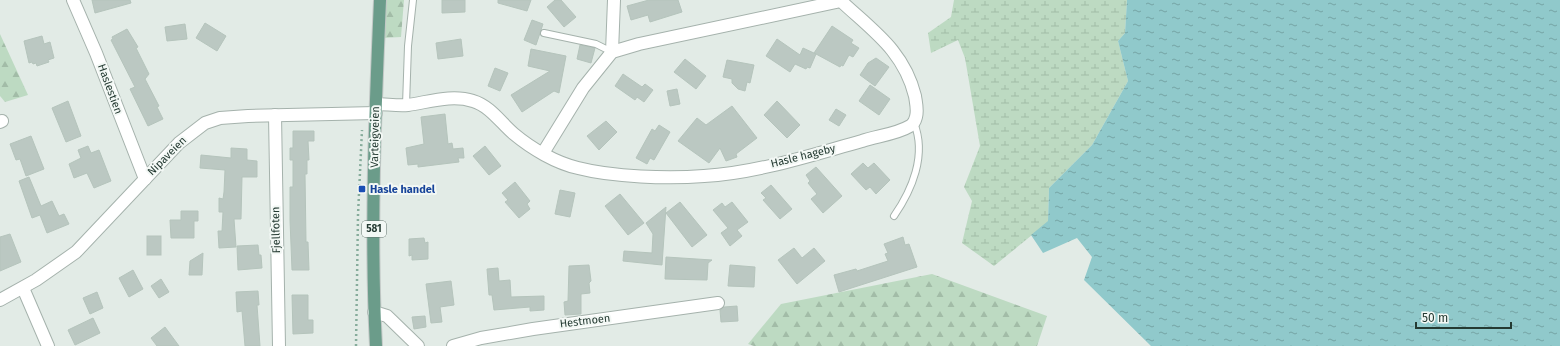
<svg xmlns="http://www.w3.org/2000/svg" width="1560" height="346" viewBox="0 0 1560 346" font-family="'Fira Sans',sans-serif">
  <style>
    .forest { fill: url(#forest-firs) }
    .wetland { fill: url(#wetland-marsh) }
    .water { fill: url(#water-ripples) }
    .building { fill: #bbc8c2; stroke: #b5c4bc }
    .lines { fill: none; stroke-linecap: round; stroke-linejoin: round }
    .lane-casing { stroke: #a5b2ac; stroke-width: 8 }
    .street-casing { stroke: #a5b2ac; stroke-width: 14 }
    .primary-casing { stroke: #c2c8c6; stroke-width: 14 }
    .path { stroke: #86ac9b; stroke-width: 2.5; stroke-dasharray: 2 3; stroke-linecap: butt }
    .lane { stroke: #fff; stroke-width: 6 }
    .street { stroke: #fff; stroke-width: 12 }
    .primary { stroke: #6b9c8a; stroke-width: 12 }
    .transit-dot { fill: #1a4fb4; stroke: #f3f8f5; stroke-width: 1.5 }
    .labels { text-anchor: middle; dominant-baseline: central; stroke-width: 4; stroke-linejoin: round; paint-order: stroke }
    .shield { fill: #f3f8f5; stroke: #62736c; stroke-width: 1 }
    .shield-label { font-size: 10px; font-weight: bold; fill: #243a32 }
    .street-label { font-size: 11px; fill: #243a32; stroke: #f3f8f5 }
    .transit-label { font-size: 11px; font-weight: bold; fill: #164399; stroke: #f3f8f5; text-anchor: start }
  </style>
  <defs>
    <pattern id="forest-firs" width="22" height="20" patternUnits="userSpaceOnUse"><rect width="22" height="20" fill="#bddac2"/><path d="M5 1l3.5 6h-7zM16 11l3.5 6h-7z" fill="#a2bca7"/></pattern>
    <pattern id="wetland-marsh" width="20" height="14" patternUnits="userSpaceOnUse"><rect width="20" height="14" fill="#bddac2"/><path d="M1 5h8M5 5V1M11 12h8M15 12V8" fill="none" stroke="#a2bca7"/></pattern>
    <pattern id="water-ripples" width="26" height="14" patternUnits="userSpaceOnUse"><rect width="26" height="14" fill="#90c9cb"/><path d="M2 4q2-2 4 0t4 0M15 11q2-2 4 0t4 0" fill="none" stroke="#75a4a5"/></pattern>
  </defs>
  <rect width="100%" height="100%" fill="#e2ebe6"/>
  <g class="forest">
    <polygon points="384,0 404,0 401,37 382,38"/>
    <polygon points="0,34 28,95 5,102 0,96"/>
    <polygon points="932,274 1047,316 1037,346 754,346 748,344 781,304"/>
  </g>
  <polygon class="wetland" points="954,0 1127,0 1125,33 1118,41 1128,81 1092,145 1049,188 1048,222 994,266 962,243 972,201 964,187 980,146 965,58 958,40 931,53 928,33 951,17"/>
  <polygon class="water" points="1127,0 1560,0 1560,346 1151,346 1084,280 1092,257 1077,238 1043,253 1031,235 1048,221 1049,188 1092,145 1128,81 1118,41 1125,33"/>
  <g class="building">
    <polygon points="92,0 130,0 131,3 95,13"/>
    <polygon points="442,0 465,0 465,12 442,13"/>
    <polygon points="498,0 531,0 527,11 498,3"/>
    <polygon points="555,0 561,0 576,17 564,27 547,7"/>
    <polygon points="649,0 678,0 682,12 650,22 648,15 631,20 627,6"/>
    <polygon points="532,20 543,24 536,45 524,40"/>
    <polygon points="205,23 226,36 217,51 196,38"/>
    <polygon points="185,24 187,39 167,41 165,27"/>
    <polygon points="832,26 853,40 851,43 859,48 853,57 849,55 843,66 841,65 840,67 816,54 810,68 807,67 806,69 795,64 790,72 766,56 777,39 800,55 803,48 816,54 814,53"/>
    <polygon points="127,29 138,47 136,48 149,74 145,79 159,106 157,107 163,119 148,126 130,89 135,87 111,40 113,39 112,37"/>
    <polygon points="42,36 44,44 50,42 54,58 48,60 49,62 37,66 36,63 33,64 32,62 29,63 24,41"/>
    <polygon points="461,39 463,56 438,59 436,43"/>
    <polygon points="580,45 595,48 591,63 577,59"/>
    <polygon points="531,49 566,56 559,93 554,91 522,112 511,95 550,71 528,66"/>
    <polygon points="876,58 889,67 875,86 860,75 868,63"/>
    <polygon points="685,59 706,76 696,89 674,72"/>
    <polygon points="727,60 754,65 750,83 747,82 745,91 738,89 732,83 732,79 723,77"/>
    <polygon points="495,68 508,73 500,91 488,86"/>
    <polygon points="623,74 642,87 645,84 653,90 644,102 637,97 635,100 615,86"/>
    <polygon points="870,85 890,99 879,115 859,101"/>
    <polygon points="677,89 680,104 670,106 667,91"/>
    <polygon points="68,101 81,136 66,142 52,108"/>
    <polygon points="777,101 800,125 787,138 764,115"/>
    <polygon points="732,106 757,138 736,154 737,157 726,161 720,148 709,163 678,141 697,118 706,125"/>
    <polygon points="836,109 846,115 839,126 829,120"/>
    <polygon points="445,114 448,144 452,143 453,149 463,148 464,158 458,158 459,162 418,167 418,164 408,165 406,148 424,144 421,117"/>
    <polygon points="606,121 617,132 599,150 587,136"/>
    <polygon points="659,125 670,132 654,160 650,158 647,164 636,158 652,129 655,131"/>
    <polygon points="293,131 314,131 314,141 308,141 309,160 307,160 307,174 305,174 306,242 308,242 309,270 292,270 290,220 290,187 293,187 293,160 290,160 290,148 293,148"/>
    <polygon points="31,136 44,169 26,176 20,159 16,160 10,144"/>
    <polygon points="88,146 91,153 99,150 111,181 94,188 87,173 74,178 69,164 81,158 78,150"/>
    <polygon points="485,146 501,166 489,175 473,156"/>
    <polygon points="231,148 247,149 247,160 257,161 257,177 242,177 241,219 234,219 236,247 219,248 218,231 222,231 223,212 219,212 219,198 223,199 224,192 225,170 200,168 201,155 231,158"/>
    <polygon points="863,163 868,168 874,163 890,180 876,194 870,187 866,190 851,174"/>
    <polygon points="816,167 842,196 823,213 811,199 817,194 808,183 810,181 806,175"/>
    <polygon points="29,177 41,206 52,201 59,216 64,214 69,224 47,233 40,215 32,218 19,181"/>
    <polygon points="515,182 530,201 527,204 530,209 519,218 505,202 508,200 502,193"/>
    <polygon points="771,185 792,209 780,219 763,200 766,198 761,193"/>
    <polygon points="560,190 575,193 570,217 555,214"/>
    <polygon points="620,194 644,223 628,235 605,206"/>
    <polygon points="680,202 707,235 692,247 666,213"/>
    <polygon points="732,202 748,222 737,230 742,236 730,246 721,233 728,228 713,210 722,203 725,207"/>
    <polygon points="666,207 662,265 623,261 624,251 652,253 653,234 646,223"/>
    <polygon points="181,211 198,211 198,221 194,221 194,238 171,238 170,220 181,220"/>
    <polygon points="10,234 21,262 0,271 0,237"/>
    <rect x="147" y="236" width="14" height="19"/>
    <polygon points="903,237 905,245 909,244 917,267 839,292 834,275 856,269 857,271 888,261 885,254 888,253 884,244"/>
    <polygon points="424,238 425,243 428,242 428,259 412,260 412,255 409,256 409,239"/>
    <polygon points="258,245 259,255 261,255 262,268 238,270 237,246"/>
    <polygon points="794,248 802,258 814,248 825,261 797,284 778,260"/>
    <polygon points="203,253 202,275 189,275 190,261"/>
    <polygon points="666,257 712,260 708,263 707,280 665,279"/>
    <polygon points="589,265 591,281 589,283 590,293 581,294 581,314 565,315 564,302 568,301 569,266"/>
    <polygon points="730,265 755,267 754,287 728,286"/>
    <polygon points="498,268 499,281 510,280 511,297 544,296 544,310 530,311 530,307 494,310 492,295 489,295 487,269"/>
    <polygon points="133,270 143,289 129,297 119,278"/>
    <polygon points="161,279 169,292 159,298 151,286"/>
    <polygon points="451,281 454,305 440,307 442,322 431,323 426,284"/>
    <polygon points="258,291 259,305 257,305 260,346 245,346 242,311 237,312 236,292"/>
    <polygon points="97,292 103,308 90,314 83,298"/>
    <polygon points="292,295 308,295 308,320 313,320 313,333 293,334"/>
    <polygon points="737,306 738,321 721,322 720,310 724,307"/>
    <polygon points="425,316 426,327 414,329 412,317"/>
    <polygon points="93,318 100,333 75,345 68,330"/>
    <polygon points="165,327 179,346 157,346 151,338"/>
  </g>
  <g class="lines">
    <g class="lane-casing">
      <g id="lane">
        <polyline points="544,33 596,44 612,52"/>
        <polyline points="406,105 408,46 413,0"/>
        <path d="M894 216C912 190 927 155 914 123"/>
      </g>
    </g>
    <g class="street-casing">
      <g id="street">
        <polyline points="73,0 96,53 145,179"/>
        <polyline points="612,52 614,0"/>
        <path d="M376 104C386 104 398 106 408 105 429 102 452 94 473 101 490 106 501 123 514 134 532 149 556 163 578 168 613 177 668 179 704 176 757 173 811 155 862 141 877 136 897 134 910 126 914 124 915 121 916 117 918 110 916 103 915 96 904 51 873 31 841 1L639 44 612 52 583 88 543 153"/>
        <polyline points="275,115 279,346"/>
        <polyline points="0,122 2,121"/>
        <polyline points="23,288 48,346"/>
        <polyline points="0,300 36,280 76,252 179,143 205,123 220,118 248,116 376,113"/>
        <polyline points="374,312 387,316 418,346"/>
        <polyline points="453,346 481,338 533,329 718,303"/>
      </g>
    </g>
    <g class="primary-casing">
      <path id="primary" d="M376 346C370 231 375 115 380 0"/>
    </g>
    <polyline class="path" points="356,346 358,215 362,130"/>
    <use href="#lane" class="lane"/>
    <use href="#street" class="street"/>
    <use href="#primary" class="primary"/>
  </g>
  <rect class="transit-dot" x="358" y="185" width="8" height="8" rx="2"/>
  <g class="labels">
    <rect class="shield" x="362" y="221" width="24" height="16" rx="3"/>
    <g class="shield-label">
      <text x="374" y="229">581</text>
    </g>
    <g class="street-label">
      <text transform="translate(110 89) rotate(70)">Haslestien</text>
      <text transform="translate(375 137) rotate(-89)">Varteigveien</text>
      <text transform="translate(167 156) rotate(-45)">Nipaveien</text>
      <text transform="translate(803 156) rotate(-14)">Hasle hageby</text>
      <text transform="translate(276 230) rotate(-91)">Fjellfoten</text>
      <text transform="translate(585 321) rotate(-7)">Hestmoen</text>
    </g>
    <g class="transit-label">
      <text x="370" y="189">Hasle handel</text>
    </g>
  </g>
  <path d="M1416 322v6h95v-6" fill="none" stroke="#243a32" stroke-width="2"/>
  <text x="1422" y="322" font-size="12" fill="#243a32" stroke="#f3f8f5" stroke-width="3" paint-order="stroke">50 m</text>
</svg>
